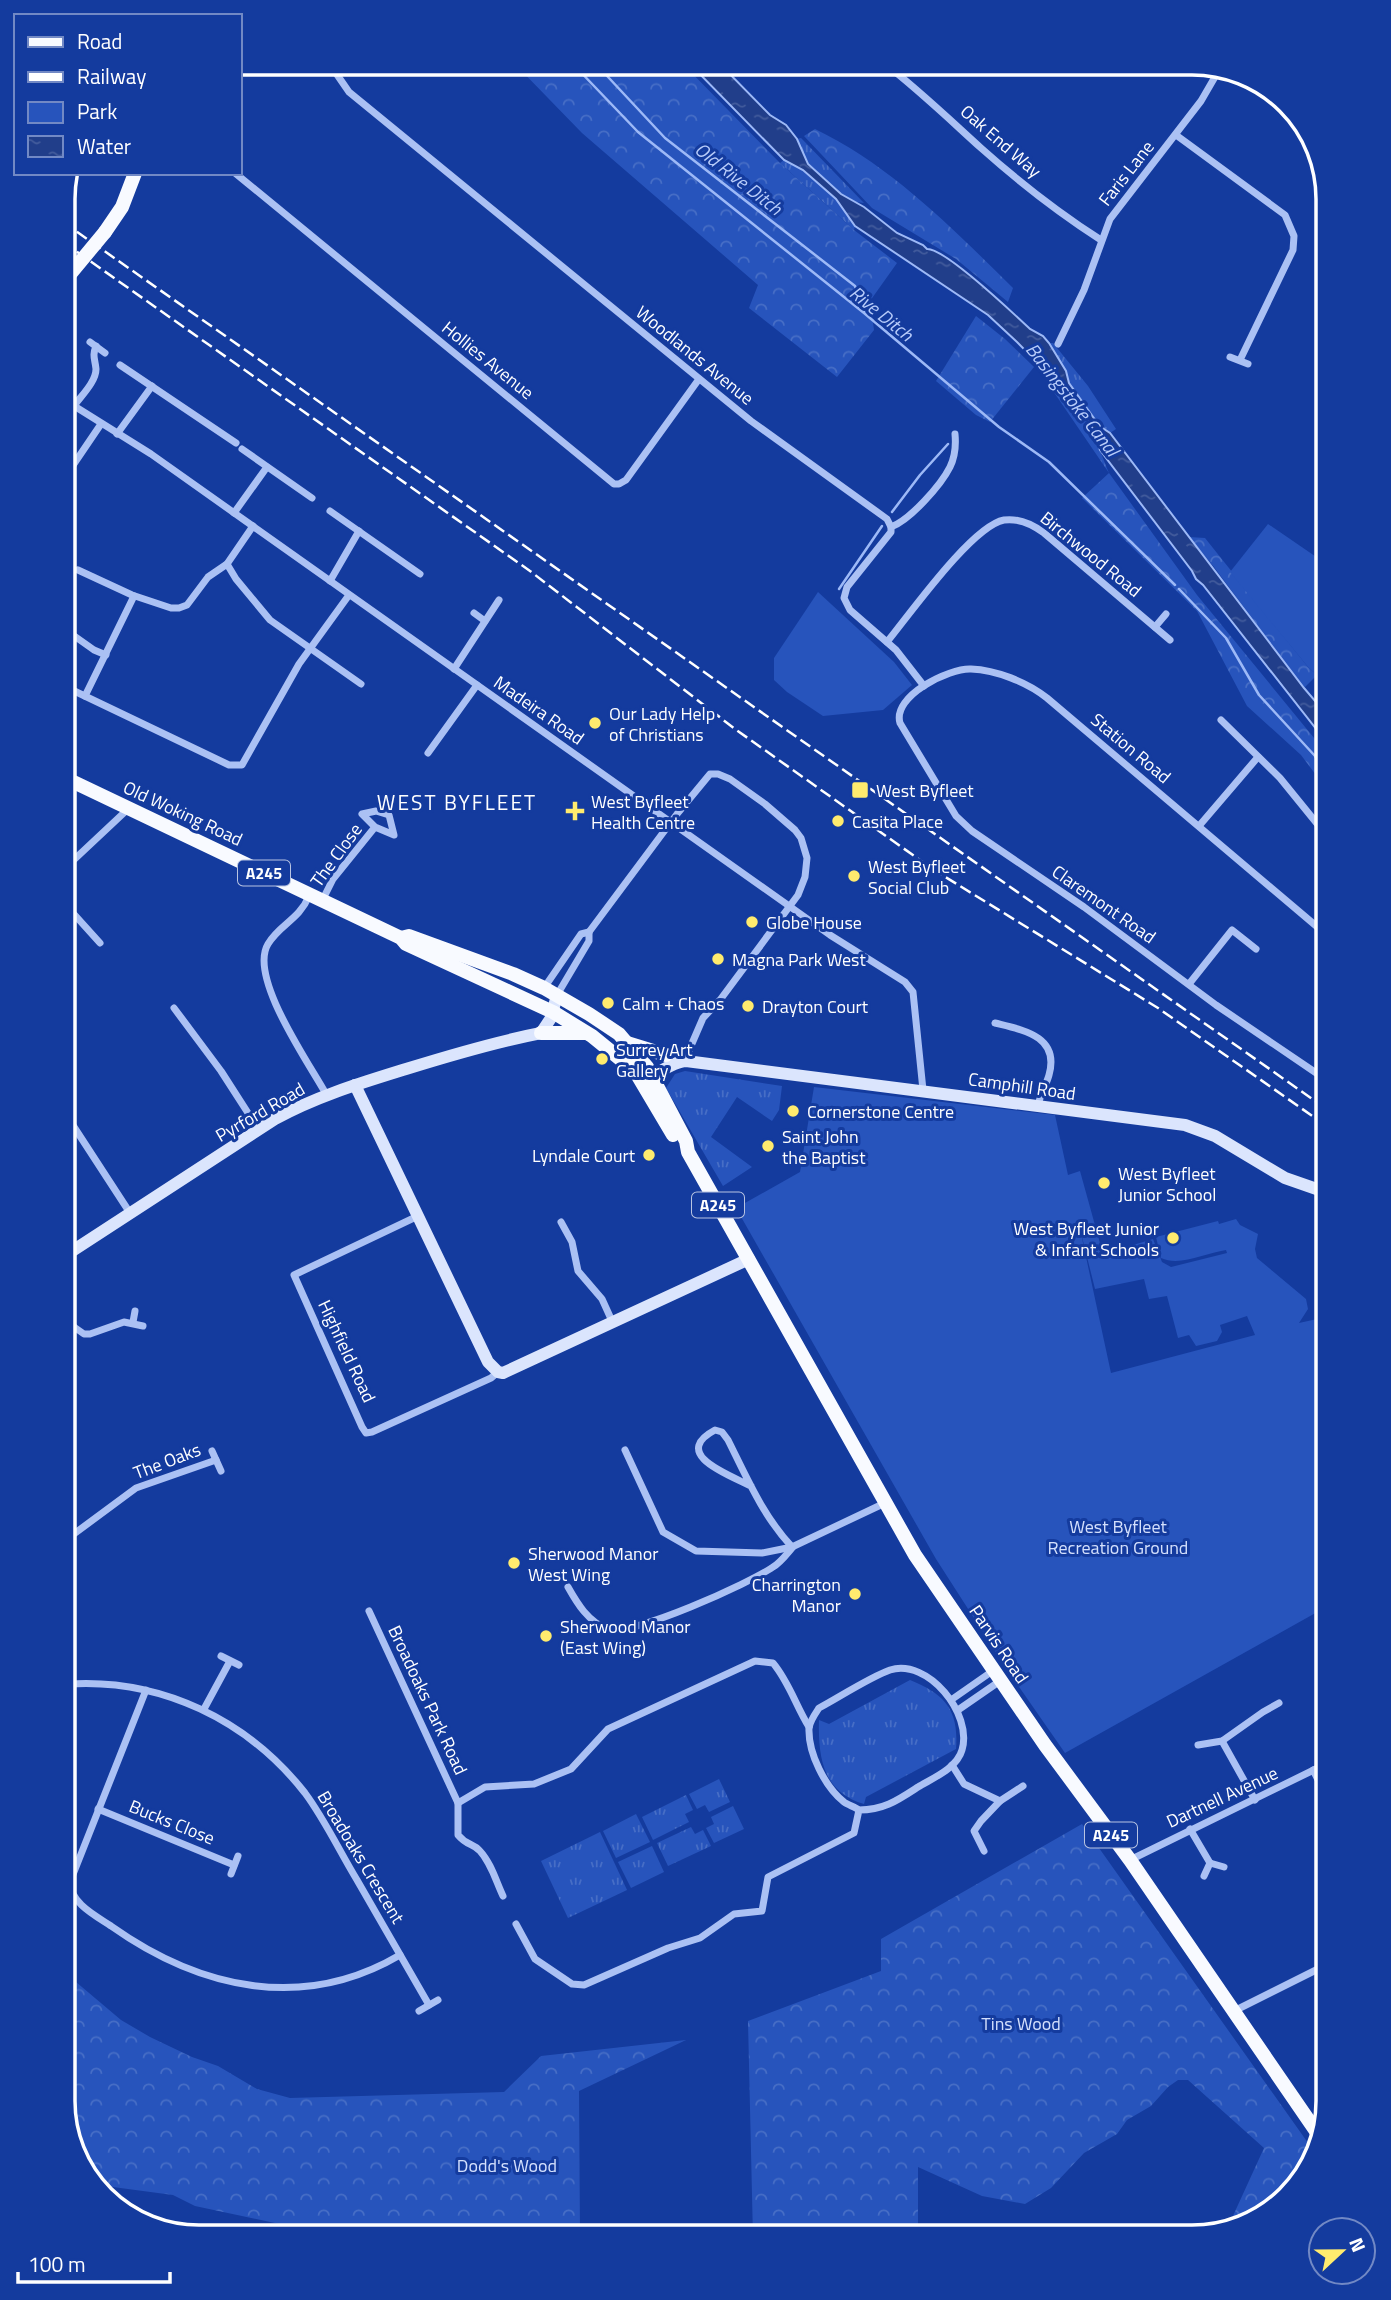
<svg xmlns="http://www.w3.org/2000/svg" width="1391" height="2300" viewBox="0 0 1391 2300" font-family="'Titillium Web',sans-serif">
  <style>
    .grass { fill: url(#grass-tufts) }
    .forest { fill: url(#forest-crowns) }
    .park { fill: #2754bc; fill-rule: evenodd }
    .water { fill: url(#water-ripples); stroke: #9db9f7; stroke-width: 2 }
    .lines { fill: none; stroke-linecap: round; stroke-linejoin: round }
    .stream { stroke: #9db9f7; stroke-width: 2.5 }
    .street { stroke: #abc1f4; stroke-width: 7 }
    .secondary { stroke: #dbe5fd; stroke-width: 12 }
    .primary { stroke: #f8faff; stroke-width: 14 }
    .rail { stroke: #fff; stroke-width: 2.5; stroke-dasharray: 12 5; stroke-linecap: butt }
    .primary-bridge { stroke: #f8faff; stroke-width: 14 }
    .poi-dot { fill: #ffeb6e; stroke: #143b9e; stroke-width: 2.5 }
    .labels { text-anchor: middle; dominant-baseline: central; stroke-width: 6; stroke-linejoin: round; paint-order: stroke }
    .shield { fill: #143b9e; stroke: #b8c4e2; stroke-width: 2 }
    .shield-label { font-size: 16px; font-weight: bold; fill: #fff }
    .street-label { font-size: 18px; fill: #fff; stroke: #143b9e }
    .poi-label { font-size: 18px; fill: #fff; stroke: #143b9e; text-anchor: start }
    .park-label { font-size: 18px; fill: #d4e0fd; stroke: #143b9e }
    .water-label { font-size: 19px; font-style: italic; fill: #b8ccfa; stroke: #143b9e }
    .quarter-label { font-size: 21px; letter-spacing: 2px; fill: #fff; stroke: #143b9e }
    .rim { fill: none; stroke: #fff; stroke-width: 3.5 }
  </style>
  <defs>
    <pattern id="grass-tufts" width="24" height="20" patternUnits="userSpaceOnUse" patternTransform="scale(1.75)"><rect width="24" height="20" fill="#2754bc"/><path d="M3 7l-1-3M5 7V3M7 7l1-3M15 17l-1-3M17 17v-4M19 17l1-3" fill="none" stroke="#476ec6"/></pattern>
    <pattern id="forest-crowns" width="20" height="18" patternUnits="userSpaceOnUse" patternTransform="scale(1.75)"><rect width="20" height="18" fill="#2754bc"/><path d="M2 6a3 3 0 1 1 6 0M12 15a3 3 0 1 1 6 0" fill="none" stroke="#476ec6"/></pattern>
    <pattern id="water-ripples" width="26" height="14" patternUnits="userSpaceOnUse" patternTransform="scale(1.75)"><rect width="26" height="14" fill="#213e8a"/><path d="M2 4q2-2 4 0t4 0M15 11q2-2 4 0t4 0" fill="none" stroke="#425b9c"/></pattern>
  </defs>
  <rect width="100%" height="100%" fill="#143b9e"/>
  <g class="grass">
    <polygon points="801,138 864,203 849,201 808,164 797,139"/>
    <polygon points="784,160 803,170 836,199 855,226 854,230 780,163"/>
    <polygon points="1049,343 1053,343 1088,386 1116,429 1110,433 1104,429 1096,421 1069,383 1066,371"/>
    <path d="M1055 381C1083 399 1097 444 1109 473L1049 385Z"/>
    <polygon points="685,1071 782,1086 779,1110 772,1121 737,1097 711,1137 752,1167 723,1186 666,1088 675,1074"/>
    <path d="M910 1680C945 1694 959 1710 956 1749L866 1797 864 1804C823 1792 818 1758 819 1720L829 1724Z"/>
    <polygon points="719,1779 730,1802 709,1812 705,1805 697,1809 689,1794"/>
    <polygon points="686,1795 693,1810 685,1814 689,1822 653,1840 642,1817"/>
    <polygon points="733,1806 744,1829 714,1843 706,1828 714,1824 711,1817"/>
    <polygon points="636,1814 650,1842 616,1858 603,1831"/>
    <polygon points="691,1827 695,1834 703,1830 711,1846 668,1866 657,1843"/>
    <polygon points="600,1832 627,1890 568,1918 541,1861"/>
    <polygon points="652,1846 664,1872 631,1888 618,1862"/>
  </g>
  <g class="forest">
    <polygon points="514,63 682,63 780,163 854,230 897,263 870,301 874,330 837,377 749,308 758,285 582,133"/>
    <path d="M815 129C892 166 953 229 1013 288L1008 302 956 259 872 208 804 136Z"/>
    <polygon points="976,316 1005,339 1034,367 990,422 976,415 936,381"/>
    <polygon points="1109,473 1197,595 1328,755 1328,791 1301,755 1247,706 1197,611 1082,498"/>
    <polygon points="1189,537 1205,538 1308,667 1317,675 1304,688 1214,567"/>
    <polygon points="1082,1824 1313,2150 1305,2176 1252,2223 1227,2229 1264,2148 1188,2080 1178,2080 1168,2087 1151,2106 1127,2120 1117,2134 1084,2153 1051,2188 1025,2204 982,2196 918,2167 918,2237 753,2237 748,2021 881,1971 881,1939"/>
    <polygon points="63,1971 121,2020 150,2037 192,2057 218,2066 257,2089 290,2098 504,2092 541,2056 686,2040 579,2091 580,2237 340,2237 195,2206 173,2195 98,2185 77,2161 63,2101"/>
  </g>
  <g class="park">
    <polygon points="1268,524 1328,565 1328,685 1308,667 1230,572"/>
    <polygon points="818,592 894,662 912,685 883,710 823,716 787,692 774,680 774,658"/>
    <path d="M814 1087 1055 1115 1068 1175 1080 1171 1103 1254 1153 1239 1162 1262 1171 1267 1227 1253 1226 1250C1205 1253 1180 1267 1161 1258L1156 1237 1214 1222 1218 1221 1219 1224 1236 1219 1240 1225 1258 1234 1255 1249 1257 1258 1306 1299 1308 1309 1299 1323 1317 1319 1328 1363V1606L1065 1753 1006 1668 936 1559 736 1208 800 1172ZM1080 1229 1095 1289 1144 1279 1149 1299 1167 1296 1178 1338 1189 1335 1196 1346 1217 1341 1222 1332 1220 1325 1247 1316 1255 1335 1111 1373Z"/>
  </g>
  <path class="water" d="M689 63H719L770 115 786 125 797 139 808 164 841 194 864 207 897 233 923 245 927 249C945 248 1014 314 1030 329L1043 336 1049 343 1066 371 1069 383 1096 421 1104 429 1110 433 1304 688 1328 716V744L1203 585 1196 579 1192 571 1100 450 1091 424 1064 390 1017 342 988 315 855 226 836 199 803 170 784 160Z"/>
  <g class="lines">
    <g class="stream">
      <polyline points="572,63 638,132 864,313 999,427 1049,462 1175,585"/>
      <polyline points="595,63 665,138 855,286 864,312"/>
      <polyline points="892,512 920,475 948,444"/>
      <polyline points="839,589 882,526"/>
      <polyline points="1179,589 1226,638 1259,695 1315,756 1328,776"/>
    </g>
    <g class="street">
      <polyline points="329,63 349,92 751,421 887,519 891,527 891,532 847,587 844,598 850,610 896,650 924,686"/>
      <path d="M884 63C919 90 949 119 981 148 1018 181 1059 213 1101 240"/>
      <polyline points="1176,135 1285,215 1294,236 1293,250 1240,360"/>
      <polyline points="235,173 614,484 619,484 626,480 699,379"/>
      <polyline points="90,342 105,353"/>
      <polyline points="1058,344 1084,290 1110,219 1201,101 1219,70"/>
      <polyline points="1230,357 1248,364"/>
      <polyline points="120,365 236,443"/>
      <polyline points="63,399 151,454 830,935 905,982 913,992 923,1090"/>
      <path d="M74 406C81 396 96 382 96 369 95 359 92 356 96 346"/>
      <polyline points="117,434 152,386"/>
      <polyline points="242,449 312,498"/>
      <polyline points="63,480 101,424"/>
      <polyline points="330,511 420,574"/>
      <polyline points="234,513 267,467"/>
      <path d="M891 527C910 520 941 485 950 467 955 457 956 445 955 434"/>
      <polyline points="63,563 68,566"/>
      <polyline points="227,564 236,579 270,620 361,684"/>
      <polyline points="78,570 132,595 171,608 179,608 187,605 208,577 227,564 253,526"/>
      <polyline points="330,581 359,531"/>
      <polyline points="474,613 485,621"/>
      <polyline points="1155,627 1166,614"/>
      <polyline points="63,628 94,650 106,655"/>
      <path d="M887 642C910 614 972 526 1004 520 1019 518 1032 524 1044 533L1170 640"/>
      <polyline points="454,669 499,600"/>
      <polyline points="68,688 229,765 242,765 299,664 349,595"/>
      <polyline points="85,696 134,596"/>
      <polyline points="1221,720 1280,778 1319,826"/>
      <polyline points="428,753 477,685"/>
      <polyline points="1199,826 1258,757"/>
      <polyline points="63,870 128,809"/>
      <path d="M309 896C299 920 280 924 268 944 248 977 309 1063 326 1094"/>
      <polyline points="322,901 333,879 375,827 362,814 376,811 389,815 394,835 375,827"/>
      <polyline points="63,902 100,943"/>
      <polyline points="1189,984 1232,930 1256,949"/>
      <polyline points="544,988 581,934 589,932"/>
      <polyline points="557,995 589,941 589,932 677,814 710,774 718,774 730,779 765,804 795,830 801,838 807,858 805,877 798,895 720,1000 703,1018 687,1055"/>
      <polyline points="174,1008 221,1071 259,1130"/>
      <path d="M995 1023C1023 1030 1060 1036 1049 1075 1046 1086 1040 1094 1038 1106"/>
      <path d="M1328 1081 1216 1005 1084 907 972 831 956 816 900 723C892 696 949 668 971 669 996 670 1027 682 1047 698L1328 936"/>
      <polyline points="63,1110 130,1213"/>
      <polyline points="418,1216 294,1275 362,1427 366,1433 372,1432 491,1378 498,1372"/>
      <polyline points="561,1222 572,1242 578,1271 602,1299 612,1321"/>
      <polyline points="63,1310 74,1327 84,1334 90,1334 124,1322 143,1326"/>
      <polyline points="133,1322 135,1311"/>
      <polyline points="625,1450 663,1532 696,1551 762,1553 792,1547 885,1503"/>
      <polyline points="212,1451 221,1471"/>
      <path d="M751 1486C729 1475 670 1454 715 1430L722 1432 728 1440C747 1478 763 1516 792 1547"/>
      <polyline points="63,1542 136,1488 216,1460"/>
      <path d="M568 1587C577 1603 588 1622 608 1629 631 1637 750 1583 773 1567 780 1563 786 1555 792 1548"/>
      <path d="M369 1611 458 1803 485 1787 534 1784 571 1769 608 1729 755 1661 773 1663C789 1682 796 1706 809 1727"/>
      <polyline points="221,1656 239,1665"/>
      <path d="M68 1684C161 1678 248 1720 305 1793 325 1820 340 1852 357 1880 381 1922 405 1964 429 2005"/>
      <path d="M146 1690 70 1882C70 1903 96 1916 111 1926 200 1989 303 2012 400 1955"/>
      <polyline points="63,1694 68,1684"/>
      <polyline points="951,1700 994,1670"/>
      <polyline points="204,1709 230,1661"/>
      <polyline points="958,1710 1000,1681"/>
      <polyline points="1222,1741 1255,1800"/>
      <polyline points="1198,1745 1222,1741 1263,1712 1279,1703"/>
      <polyline points="952,1765 964,1784 1000,1801 1023,1786"/>
      <polyline points="1313,1770 1328,1799"/>
      <path d="M458 1803V1835C467 1846 473 1843 480 1851 491 1863 496 1881 503 1896"/>
      <polyline points="98,1809 234,1865"/>
      <polyline points="1326,1817 1328,1815"/>
      <polyline points="1190,1829 1210,1863 1224,1867"/>
      <polyline points="984,1851 974,1831 981,1821 1000,1801"/>
      <polyline points="1130,1860 1328,1763"/>
      <polyline points="231,1874 238,1856"/>
      <polyline points="1204,1876 1210,1863"/>
      <path d="M516 1924 535 1959 572 1984 584 1985 668 1948 700 1938 734 1914 762 1911 768 1877 854 1833 859 1810C884 1810 898 1800 918 1787 933 1778 957 1768 962 1750 973 1714 928 1658 890 1670 870 1677 838 1698 819 1708 815 1714 810 1721 809 1728 808 1753 825 1787 844 1802 848 1805 855 1807 859 1810"/>
      <polyline points="419,2011 438,2000"/>
      <polyline points="1232,2012 1328,1964"/>
    </g>
    <g class="secondary">
      <path d="M643 1080C656 1075 674 1061 686 1061L1185 1125 1215 1136 1285 1178 1328 1193"/>
      <polyline points="355,1085 488,1362 498,1372 503,1373 749,1259"/>
      <path d="M63 1257 275 1119C317 1096 361 1083 406 1069 451 1055 495 1042 541 1033L551 1018 557 995"/>
    </g>
    <g class="primary">
      <polyline points="105,232 122,207 135,173"/>
      <polyline points="63,777 401,938 406,944 553,1012 592,1036 635,1071 673,1135"/>
      <polyline points="401,938 409,936 513,974 544,988 589,1014 619,1034 647,1067 686,1141 688,1152 915,1555 1045,1745 1130,1860 1318,2134"/>
      <polyline points="541,1033 586,1033"/>
      <polyline points="627,1043 666,1055"/>
    </g>
    <g class="rail">
      <polyline points="63,222 1328,1110"/>
      <polyline points="63,242 530,571 735,729 934,870 1158,1008 1328,1127"/>
    </g>
    <polyline class="primary-bridge" points="66,279 105,232"/>
  </g>
  <g class="poi-dot">
    <circle cx="595" cy="723" r="7"/>
    <rect x="851" y="781" width="18" height="18" rx="3.5"/>
    <path d="M571.5 800.5h7v7h7v7h-7v7h-7v-7h-7v-7h7z"/>
    <circle cx="838" cy="821" r="7"/>
    <circle cx="854" cy="876" r="7"/>
    <circle cx="752" cy="922" r="7"/>
    <circle cx="718" cy="959" r="7"/>
    <circle cx="608" cy="1003" r="7"/>
    <circle cx="748" cy="1006" r="7"/>
    <circle cx="602" cy="1059" r="7"/>
    <circle cx="793" cy="1111" r="7"/>
    <circle cx="768" cy="1146" r="7"/>
    <circle cx="649" cy="1155" r="7"/>
    <circle cx="1104" cy="1183" r="7"/>
    <circle cx="1173" cy="1238" r="7"/>
    <circle cx="514" cy="1563" r="7"/>
    <circle cx="855" cy="1594" r="7"/>
    <circle cx="546" cy="1636" r="7"/>
  </g>
  <g class="labels">
    <g class="shield">
      <rect x="238" y="860.5" width="52" height="25" rx="5"/>
      <rect x="692" y="1192.5" width="52" height="25" rx="5"/>
      <rect x="1085" y="1822.5" width="52" height="25" rx="5"/>
    </g>
    <g class="shield-label">
      <text x="264" y="873">A245</text>
      <text x="718" y="1205">A245</text>
      <text x="1111" y="1835">A245</text>
    </g>
    <g class="street-label">
      <text transform="translate(1001 141) rotate(41)">Oak End Way</text>
      <text transform="translate(1126 173) rotate(-52)">Faris Lane</text>
      <text transform="translate(695 355) rotate(39)">Woodlands Avenue</text>
      <text transform="translate(488 360) rotate(39)">Hollies Avenue</text>
      <text transform="translate(1091 554) rotate(39)">Birchwood Road</text>
      <text transform="translate(539 710) rotate(35)">Madeira Road</text>
      <text transform="translate(1131 748) rotate(40)">Station Road</text>
      <text transform="translate(183 813) rotate(25)">Old Woking Road</text>
      <text transform="translate(336 855) rotate(-54)">The Close</text>
      <text transform="translate(1104 904) rotate(35)">Claremont Road</text>
      <text transform="translate(1022 1086) rotate(8)">Camphill Road</text>
      <text transform="translate(260 1112) rotate(-30)">Pyrford Road</text>
      <text transform="translate(347 1351) rotate(65)">Highfield Road</text>
      <text transform="translate(167 1461) rotate(-21)">The Oaks</text>
      <text transform="translate(999 1644) rotate(56)">Parvis Road</text>
      <text transform="translate(428 1700) rotate(65)">Broadoaks Park Road</text>
      <text transform="translate(1222 1797) rotate(-25)">Dartnell Avenue</text>
      <text transform="translate(172 1822) rotate(22)">Bucks Close</text>
      <text transform="translate(361 1857) rotate(59)">Broadoaks Crescent</text>
    </g>
    <g class="poi-label">
      <text x="609" y="713">Our Lady Help<tspan x="609" dy="21">of Christians</tspan></text>
      <text x="876" y="790">West Byfleet</text>
      <text x="591" y="801">West Byfleet<tspan x="591" dy="21">Health Centre</tspan></text>
      <text x="852" y="821">Casita Place</text>
      <text x="868" y="866">West Byfleet<tspan x="868" dy="21">Social Club</tspan></text>
      <text x="766" y="922">Globe House</text>
      <text x="732" y="959">Magna Park West</text>
      <text x="622" y="1003">Calm + Chaos</text>
      <text x="762" y="1006">Drayton Court</text>
      <text x="616" y="1049">Surrey Art<tspan x="616" dy="21">Gallery</tspan></text>
      <text x="807" y="1111">Cornerstone Centre</text>
      <text x="782" y="1136">Saint John<tspan x="782" dy="21">the Baptist</tspan></text>
      <text x="635" y="1155" text-anchor="end">Lyndale Court</text>
      <text x="1118" y="1173">West Byfleet<tspan x="1118" dy="21">Junior School</tspan></text>
      <text x="1159" y="1228" text-anchor="end">West Byfleet Junior<tspan x="1159" dy="21">&amp; Infant Schools</tspan></text>
      <text x="528" y="1553">Sherwood Manor<tspan x="528" dy="21">West Wing</tspan></text>
      <text x="841" y="1584" text-anchor="end">Charrington<tspan x="841" dy="21">Manor</tspan></text>
      <text x="560" y="1626">Sherwood Manor<tspan x="560" dy="21">(East Wing)</tspan></text>
    </g>
    <g class="park-label">
      <text x="1118" y="1526">West Byfleet<tspan x="1118" dy="21">Recreation Ground</tspan></text>
      <text x="1021" y="2023">Tins Wood</text>
      <text x="507" y="2165">Dodd's Wood</text>
    </g>
    <g class="water-label">
      <text transform="translate(739 178) rotate(38)">Old Rive Ditch</text>
      <text transform="translate(882 313) rotate(39)">Rive Ditch</text>
      <text transform="translate(1073 399) rotate(52)">Basingstoke Canal</text>
    </g>
    <g class="quarter-label">
      <text x="457" y="802">WEST BYFLEET</text>
    </g>
  </g>
  <path d="M0 0H1391V2300H0ZM199 75H1192A124 124 0 0 1 1316 199V2101A124 124 0 0 1 1192 2225H199A124 124 0 0 1 75 2101V199A124 124 0 0 1 199 75Z" fill="#143b9e" fill-rule="evenodd"/>
  <path class="rim" d="M199 75H1192A124 124 0 0 1 1316 199V2101A124 124 0 0 1 1192 2225H199A124 124 0 0 1 75 2101V199A124 124 0 0 1 199 75Z"/>
  <rect x="14" y="14" width="228" height="161" fill="#143b9e" stroke="#7289c5" stroke-width="2"/>
  <rect x="28" y="37" width="35" height="10" fill="#f8faff" stroke="#7289c5" stroke-width="2"/>
  <text x="77" y="49" font-size="21" fill="#ffffff">Road</text>
  <rect x="28" y="72" width="35" height="10" fill="#ffffff" stroke="#7289c5" stroke-width="2"/>
  <text x="77" y="84" font-size="21" fill="#ffffff">Railway</text>
  <rect x="28" y="102" width="35" height="21" fill="#2754bc" stroke="#7289c5" stroke-width="2"/>
  <text x="77" y="119" font-size="21" fill="#ffffff">Park</text>
  <rect x="28" y="136" width="35" height="21" fill="url(#water-ripples)" stroke="#7289c5" stroke-width="2"/>
  <text x="77" y="154" font-size="21" fill="#ffffff">Water</text>
  <g transform="translate(1342 2251) rotate(68)"><circle r="33" fill="#143b9e" stroke="#7289c5" stroke-width="2"/>
  <path d="M0-5L12 26L0 18L-12 26Z" fill="#ffeb6e"/>
  <text y="-10" font-size="19" font-weight="bold" text-anchor="middle" fill="#ffffff">N</text>
  </g>
  <path d="M18 2272v10h152v-10" fill="none" stroke="#ffffff" stroke-width="3.5"/>
  <text x="28" y="2272" font-size="21" fill="#ffffff" stroke="#143b9e" stroke-width="5" paint-order="stroke">100 m</text>
</svg>
